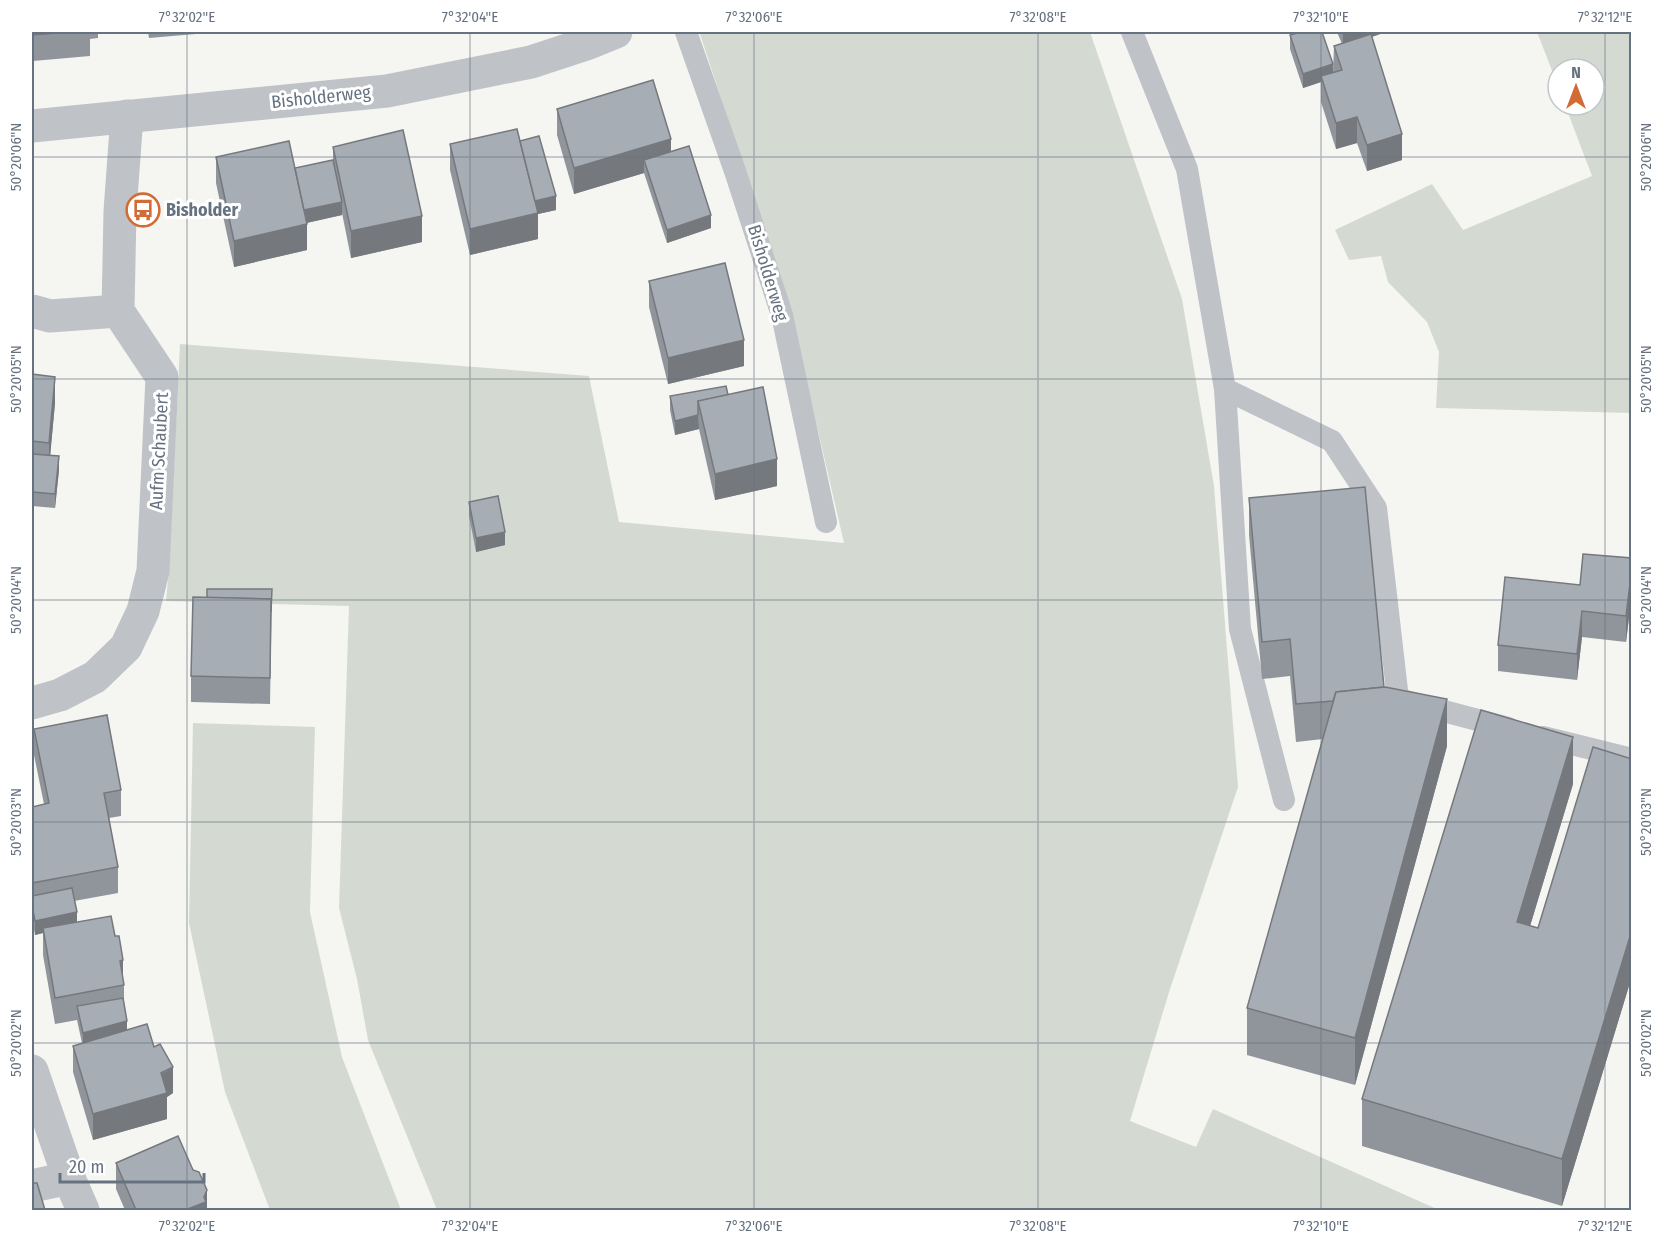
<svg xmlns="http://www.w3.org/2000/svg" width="1663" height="1242" viewBox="0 0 1663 1242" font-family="'Fira Sans Condensed',sans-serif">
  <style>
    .green { fill: #d4dad2 }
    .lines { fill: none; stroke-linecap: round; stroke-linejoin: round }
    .lane { stroke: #bfc2c6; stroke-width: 22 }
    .street { stroke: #bfc2c6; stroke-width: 33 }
    .wall { fill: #90959b }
    .shaded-wall { fill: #75797e }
    .building { fill: #a7adb4; stroke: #75797e; stroke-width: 1.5 }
    .ticks { fill: none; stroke: #677280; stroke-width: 1.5; stroke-opacity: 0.45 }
    .labels { text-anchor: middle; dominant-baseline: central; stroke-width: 6; stroke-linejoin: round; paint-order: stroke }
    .street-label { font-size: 18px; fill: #677280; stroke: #fff }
    .poi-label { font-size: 18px; font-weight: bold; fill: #677280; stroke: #fff; text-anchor: start }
    .neatline { fill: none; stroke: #677280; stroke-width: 2 }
    .ticks-label { font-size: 15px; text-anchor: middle; fill: #677280 }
  </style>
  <rect width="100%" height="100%" fill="#f5f5f2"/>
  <g class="green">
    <polygon points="706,32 1090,32 1182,299 1214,486 1238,787 1170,989 1130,1121 1196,1147 1213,1109 1439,1210 437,1210 368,1040 357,979 339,908 349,606 166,601 169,570 180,344 589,376 619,522 844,543 790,309 700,34"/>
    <polygon points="1537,32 1631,32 1631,413 1436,408 1439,352 1427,322 1388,282 1381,256 1349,260 1335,230 1432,184 1463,230 1592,176 1565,105 1594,105 1594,69 1558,69 1558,86"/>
    <polygon points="193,723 315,727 310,912 342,1057 401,1210 270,1210 225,1092 189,923"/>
  </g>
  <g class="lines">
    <g class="lane">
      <polyline points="686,32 735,171 782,315 826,522"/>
      <polyline points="1132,32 1187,169 1225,389 1240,629 1284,800"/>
      <polyline points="1225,389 1332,441 1376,508 1398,699 1508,728"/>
      <polyline points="1543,737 1632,759"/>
    </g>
    <g class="street">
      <polyline points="32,126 387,91 531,62 589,43 616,32"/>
      <polyline points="32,311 50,316 118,311"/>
      <polyline points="32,703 60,695 95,677 126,647 143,611 153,571 162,377 118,311 120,211 127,116"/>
      <polyline points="32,1071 69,1178 83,1210"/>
      <polyline points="32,1186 69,1178"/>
    </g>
  </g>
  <g class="wall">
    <polygon points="32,32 98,32 98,38 90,39 90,56 33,61 32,80"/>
    <polygon points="148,32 219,32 149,38"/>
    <polygon points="1337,32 1386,32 1371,37 1402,160 1367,171 1357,143 1336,149 1321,102 1321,82 1303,88 1290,49 1290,35 1333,72 1334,46 1342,44"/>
    <polygon points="557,109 671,152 711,228 667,243 644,173 574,194 557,135"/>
    <polygon points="520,141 556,210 538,214 538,239 470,255 450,170 450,144"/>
    <polygon points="333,147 422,242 351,258 342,213 342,215 307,223 307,250 234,267 216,183 216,157 295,168 333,160"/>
    <polygon points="649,281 744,366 668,384 649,307"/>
    <polygon points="32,374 55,403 50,455 59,470 55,508 32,506"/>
    <polygon points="728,395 777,486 715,500 699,429 675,435 670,410 670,396"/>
    <polygon points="1249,498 1384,687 1447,746 1355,1085 1247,1055 1247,1008 1323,739 1296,742 1290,676 1262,679 1249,535"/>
    <polygon points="469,502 505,545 476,552 469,516"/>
    <polygon points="1632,558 1632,593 1626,642 1582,637 1577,680 1498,671 1498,645 1580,585"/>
    <polygon points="272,589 270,704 191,702 191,676 207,598"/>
    <polygon points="34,729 121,790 121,816 109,818 118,867 118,893 74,901 77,922 123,979 124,985 124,1005 127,1030 154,1047 173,1093 167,1097 167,1119 93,1140 73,1072 73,1046 82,1043 77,1020 55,1024 43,955 43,933 35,935 32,918 32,807 44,804 34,755"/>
    <polygon points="1632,759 1632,976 1562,1206 1362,1146 1362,1099 1573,784 1530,926 1538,928"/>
    <polygon points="116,1163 193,1170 207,1210 125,1210 116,1189"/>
  </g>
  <g class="shaded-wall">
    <polygon points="1343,32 1386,32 1343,47"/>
    <polygon points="1333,64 1333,77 1321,76 1321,82 1303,88 1303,74"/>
    <polygon points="1357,117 1357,143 1336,149 1336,123"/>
    <polygon points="1402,134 1402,160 1367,171 1367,145"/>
    <polygon points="671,139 671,165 644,160 644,173 574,194 574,168"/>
    <polygon points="556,196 556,210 538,214 538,239 470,255 470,229 532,202"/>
    <polygon points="342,202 342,215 301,224 301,211"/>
    <polygon points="711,215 711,228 667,243 667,230"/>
    <polygon points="422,216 422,242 351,258 351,231"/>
    <polygon points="307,224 307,250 234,267 234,241"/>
    <polygon points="744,340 744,366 668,384 668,358"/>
    <polygon points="55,377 55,403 49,469 49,443"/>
    <polygon points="698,415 699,429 675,435 675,421"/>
    <polygon points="59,456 59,470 55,508 55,494"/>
    <polygon points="777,459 777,486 715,500 715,474"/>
    <polygon points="505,532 505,545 476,552 476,538"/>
    <polygon points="1632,567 1632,593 1626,642 1626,616"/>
    <polygon points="1582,611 1582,637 1577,680 1577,654"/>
    <rect x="32" y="639" width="1" height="26"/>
    <polygon points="1447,699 1447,746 1355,1085 1355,1038"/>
    <polygon points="1573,737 1573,784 1517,969 1517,922"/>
    <polygon points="77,912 77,926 43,928 43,933 35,935 35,921"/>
    <polygon points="1632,930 1632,976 1562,1206 1562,1159"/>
    <polygon points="123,960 123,985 120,961"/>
    <polygon points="127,1021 127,1034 83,1046 83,1033"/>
    <polygon points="173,1067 173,1093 167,1097 167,1119 93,1140 93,1114"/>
    <polygon points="207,1190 207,1210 185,1210 204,1197"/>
  </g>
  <g class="building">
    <polygon points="32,32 70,32 32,35"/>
    <polygon points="1301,32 1322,32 1333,64 1303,74 1290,35"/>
    <polygon points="1371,34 1402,134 1367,145 1357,117 1336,123 1321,76 1342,70 1334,46"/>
    <polygon points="653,80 671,139 574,168 557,109"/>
    <polygon points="517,129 538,213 470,229 450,144"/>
    <polygon points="403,130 422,216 351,231 333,147"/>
    <polygon points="539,136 556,196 535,201 520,141"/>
    <polygon points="289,141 307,224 234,241 216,157"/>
    <polygon points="689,146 711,215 667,230 644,160"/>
    <polygon points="333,160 342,202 304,210 295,168"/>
    <polygon points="725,263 744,340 668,358 649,281"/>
    <polygon points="32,374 55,377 49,443 32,441"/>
    <polygon points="726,386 728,395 698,401 698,415 675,421 670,396"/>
    <polygon points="763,387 777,459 715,474 698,401"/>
    <polygon points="32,454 59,456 55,494 32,492"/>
    <polygon points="1365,487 1384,687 1336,692 1333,701 1296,704 1290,639 1262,642 1249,498"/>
    <polygon points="498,496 505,532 476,538 469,502"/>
    <polygon points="1583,554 1632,558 1632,567 1626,616 1582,611 1577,654 1498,645 1505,577 1580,585"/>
    <polygon points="207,589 272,589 271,612 271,599 207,598"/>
    <polygon points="193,597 271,599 270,678 191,676"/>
    <polygon points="1385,687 1447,699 1355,1038 1247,1008 1336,692"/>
    <polygon points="1481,710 1573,737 1517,922 1538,928 1593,747 1632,759 1632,930 1562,1159 1362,1099"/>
    <polygon points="107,715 121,790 104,793 118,867 32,883 32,807 49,803 34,729"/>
    <polygon points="72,888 77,912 35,921 32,905 32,896"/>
    <polygon points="111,916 115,936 119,936 123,960 120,961 124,985 55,998 43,928"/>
    <polygon points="123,998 127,1021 83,1033 77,1006"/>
    <polygon points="147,1024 154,1047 160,1044 173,1067 161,1073 167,1093 93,1114 73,1046"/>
    <polygon points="178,1136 193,1170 199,1172 207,1190 204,1197 206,1202 185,1210 136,1210 116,1163"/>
    <polygon points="32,1183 37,1183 45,1210 32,1210"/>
  </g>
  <path class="ticks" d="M187 32V1210M470 32V1210M754 32V1210M1038 32V1210M1321 32V1210M1605 32V1210M32 157H1632M32 379H1632M32 600H1632M32 822H1632M32 1043H1632"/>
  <defs>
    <g id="bus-ring" transform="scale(1.725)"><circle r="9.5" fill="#fff" stroke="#d26c35" stroke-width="1.5"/><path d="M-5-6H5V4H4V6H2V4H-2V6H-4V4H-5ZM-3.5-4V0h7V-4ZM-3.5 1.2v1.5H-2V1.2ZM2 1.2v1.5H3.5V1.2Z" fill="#d26c35"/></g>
  </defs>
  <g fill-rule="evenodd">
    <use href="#bus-ring" x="143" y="210"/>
  </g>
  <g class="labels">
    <g class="street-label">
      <text transform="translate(321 97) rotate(-6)">Bisholderweg</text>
      <text transform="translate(768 273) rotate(73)">Bisholderweg</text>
      <text transform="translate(159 451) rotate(-87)">Aufm Schaubert</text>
    </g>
    <g class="poi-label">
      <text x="166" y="210">Bisholder</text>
    </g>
  </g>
  <rect width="1663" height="1242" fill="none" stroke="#ffffff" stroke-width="66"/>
  <g transform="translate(1576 87)"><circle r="28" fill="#ffffff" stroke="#c2c7cc" stroke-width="1.5"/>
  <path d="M0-4.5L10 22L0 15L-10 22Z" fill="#d26c35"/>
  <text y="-9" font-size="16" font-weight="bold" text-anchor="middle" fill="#677280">N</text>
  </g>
  <path d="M60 1173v9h144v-9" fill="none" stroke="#677280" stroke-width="3"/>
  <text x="69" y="1173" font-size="18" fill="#677280" stroke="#ffffff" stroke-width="4.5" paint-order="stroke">20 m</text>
  <rect x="33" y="33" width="1597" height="1176" class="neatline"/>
  <g class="ticks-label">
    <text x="187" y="22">7°32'02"E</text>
    <text x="470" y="22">7°32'04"E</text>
    <text x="754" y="22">7°32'06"E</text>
    <text x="1038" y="22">7°32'08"E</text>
    <text x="1321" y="22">7°32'10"E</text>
    <text x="1605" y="22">7°32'12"E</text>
    <text transform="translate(16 157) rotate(-90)" y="5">50°20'06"N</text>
    <text transform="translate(1646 157) rotate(-90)" y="5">50°20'06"N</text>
    <text transform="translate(16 379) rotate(-90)" y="5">50°20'05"N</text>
    <text transform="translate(1646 379) rotate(-90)" y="5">50°20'05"N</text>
    <text transform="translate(16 600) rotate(-90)" y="5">50°20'04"N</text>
    <text transform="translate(1646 600) rotate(-90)" y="5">50°20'04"N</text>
    <text transform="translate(16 822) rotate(-90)" y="5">50°20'03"N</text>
    <text transform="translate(1646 822) rotate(-90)" y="5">50°20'03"N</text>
    <text transform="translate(16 1043) rotate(-90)" y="5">50°20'02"N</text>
    <text transform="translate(1646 1043) rotate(-90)" y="5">50°20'02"N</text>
    <text x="187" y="1231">7°32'02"E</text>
    <text x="470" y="1231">7°32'04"E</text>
    <text x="754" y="1231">7°32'06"E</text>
    <text x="1038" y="1231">7°32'08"E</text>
    <text x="1321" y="1231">7°32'10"E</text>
    <text x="1605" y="1231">7°32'12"E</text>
  </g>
</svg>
